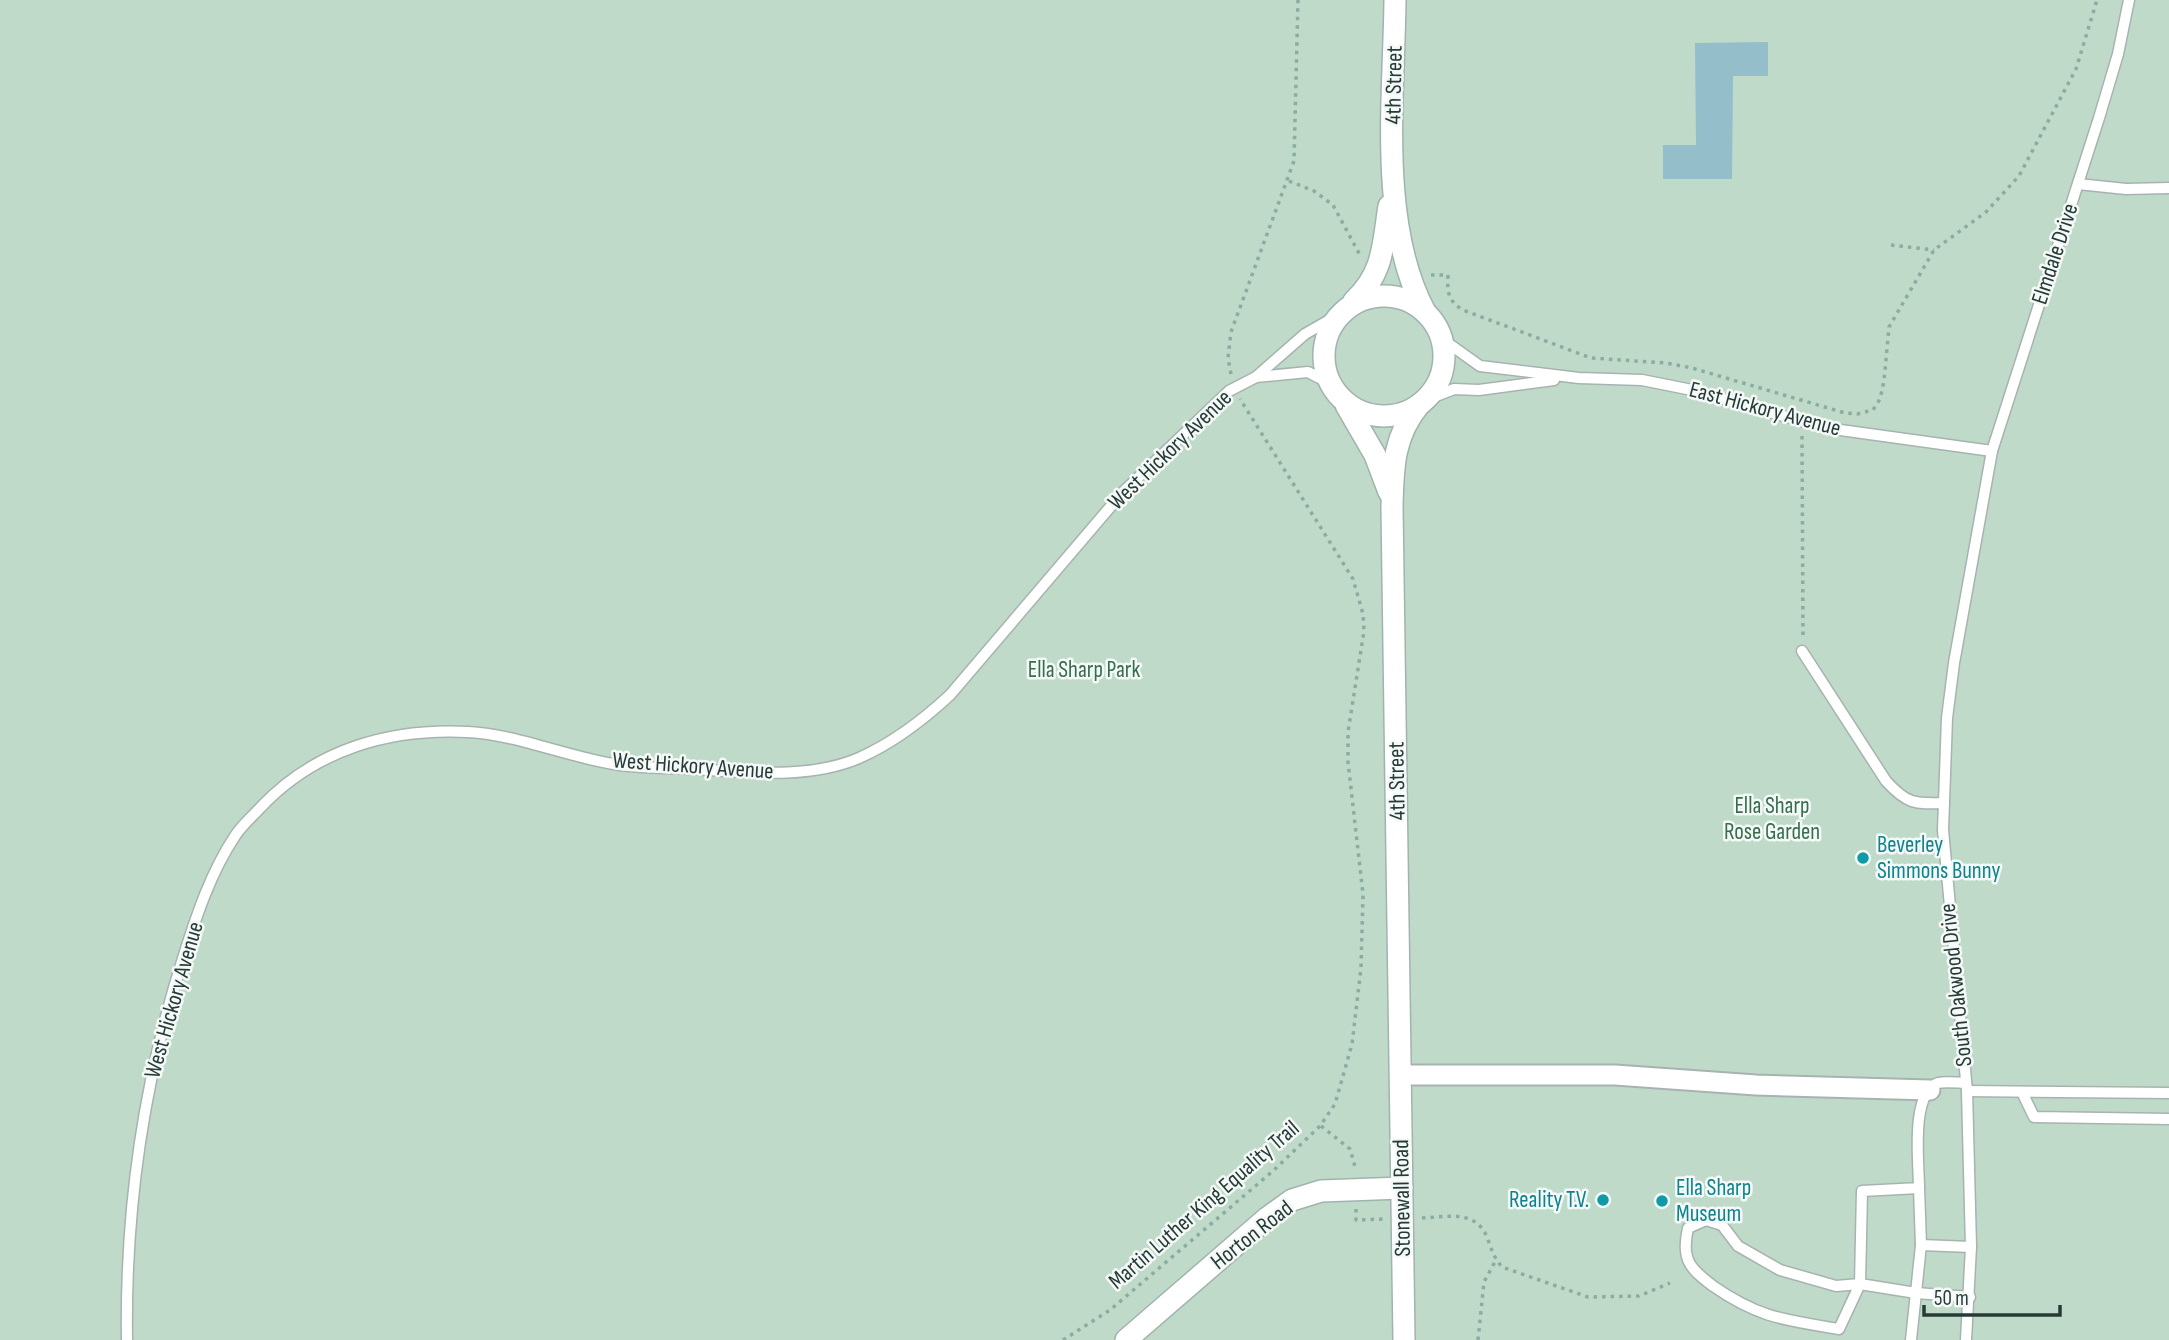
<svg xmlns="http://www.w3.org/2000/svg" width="2169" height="1340" viewBox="0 0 2169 1340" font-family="'Sofia Sans Condensed',sans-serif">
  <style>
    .green { fill: #c0dac9 }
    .water { fill: #93beca }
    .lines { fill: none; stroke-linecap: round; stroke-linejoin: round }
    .lane-casing { stroke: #a7b3b0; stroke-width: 13 }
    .street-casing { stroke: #a7b3b0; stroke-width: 23 }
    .secondary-casing { stroke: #a1b3ae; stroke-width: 24 }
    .path { stroke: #89aca3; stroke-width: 3.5; stroke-dasharray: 3.5 5; stroke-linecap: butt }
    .lane { stroke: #fff; stroke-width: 10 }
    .street { stroke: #fff; stroke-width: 19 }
    .secondary { stroke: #fff; stroke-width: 21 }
    .culture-dot { fill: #0f9aa8; stroke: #f4f9f7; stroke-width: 2.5 }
    .labels { text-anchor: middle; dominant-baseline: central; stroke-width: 5; stroke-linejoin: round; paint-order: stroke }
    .street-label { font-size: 23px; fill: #263b37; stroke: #f4f9f7 }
    .park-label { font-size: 23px; fill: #356e4e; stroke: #f4f9f7 }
    .culture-label { font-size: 23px; fill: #0d838f; stroke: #f4f9f7; text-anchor: start }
  </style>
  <rect width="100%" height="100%" fill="#e4ece9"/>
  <rect class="green" x="0" y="0" width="2169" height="1340"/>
  <polygon class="water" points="1768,42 1768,76 1733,76 1732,179 1663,179 1663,145 1696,145 1695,43"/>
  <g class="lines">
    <g class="lane-casing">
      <g id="lane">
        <polyline points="2078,184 2126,189 2169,188"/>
        <polyline points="1438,336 1480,366 1579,378 1642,380 1692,390 1826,428 1992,451"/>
        <polyline points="1256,377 1308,372 1333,385"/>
        <polyline points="1426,400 1454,389 1479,390 1554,380"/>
        <path d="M1802 651 1886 781C1907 804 1914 804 1944 803"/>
        <path d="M1966 1083C1958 1083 1946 1081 1938 1083 1910 1093 1919 1163 1919 1188L1862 1191 1860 1284 1839 1329C1785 1320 1759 1318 1713 1286 1689 1268 1681 1259 1688 1228L1706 1220 1722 1225 1738 1246 1780 1270 1836 1286 1860 1284 1916 1293 1970 1297"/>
        <polyline points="1967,1091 2169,1093"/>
        <polyline points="2022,1092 2034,1117 2169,1119"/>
        <polyline points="1919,1188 1921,1245 1971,1247"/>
        <path d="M127 1340C125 1210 144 1079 184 955 197 914 211 872 235 836 242 825 253 816 261 807 316 749 390 728 468 732 521 735 568 758 620 765 643 768 668 768 692 769 745 772 808 780 859 758 893 743 923 720 950 695L1123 492 1229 391 1256 377 1305 334 1340 314"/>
        <polyline points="1911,1340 1921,1245"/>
        <polyline points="1966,1340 1971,1247 1967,1091 1943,830 1947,718 1954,663 1992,451 2099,118 2118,54 2129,0"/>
      </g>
    </g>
    <g class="street-casing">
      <polyline id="street" points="1401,1075 1615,1075 1756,1085 1930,1090"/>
    </g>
    <g class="secondary-casing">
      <g id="secondary">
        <path d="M1395 0C1394 97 1378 224 1425 312"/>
        <circle cx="1384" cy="356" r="60"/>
        <path d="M1354 301C1384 273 1383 244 1389 206"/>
        <polyline points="1346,405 1375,455 1389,492"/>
        <polyline points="1126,1340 1267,1218 1292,1200 1321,1191 1402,1188"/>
        <path d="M1404 1340 1392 507C1393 468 1393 437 1419 405"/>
      </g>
    </g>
    <g class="path">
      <polyline points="1289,181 1314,191 1333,205 1361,257"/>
      <polyline points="1891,245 1934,250"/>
      <path d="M1431 275H1448C1447 292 1448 301 1463 310L1591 358 1666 363 1692 368 1845 413 1857 414 1873 410 1880 399 1884 381 1889 327 1934 250 1986 212 2019 176 2076 69 2097 0"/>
      <polyline points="1231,374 1228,358 1231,332 1294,161 1298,0"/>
      <polyline points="1802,436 1803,637"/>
      <polyline points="1321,1126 1350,1149 1356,1170"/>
      <polyline points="1356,1209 1356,1220 1383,1219"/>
      <path d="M1422 1218C1447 1217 1475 1209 1487 1237 1491 1248 1494 1258 1502 1267L1588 1297 1639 1296 1670 1283"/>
      <polyline points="1063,1340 1110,1310 1273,1171 1320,1126 1335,1104 1352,1044 1361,968 1363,894 1348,762 1348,732 1364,631 1363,614 1353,579 1240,399"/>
      <polyline points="1478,1340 1484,1282 1496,1260"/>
    </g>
    <use href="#lane" class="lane"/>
    <use href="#street" class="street"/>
    <use href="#secondary" class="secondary"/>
  </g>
  <g class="culture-dot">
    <circle cx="1863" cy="858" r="7"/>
    <circle cx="1603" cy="1200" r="7"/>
    <circle cx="1662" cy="1201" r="7"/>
  </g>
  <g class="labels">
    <g class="street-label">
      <text transform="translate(1394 85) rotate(-89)">4th Street</text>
      <text transform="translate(2055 254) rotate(-72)">Elmdale Drive</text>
      <text transform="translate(1765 409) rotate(15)">East Hickory Avenue</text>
      <text transform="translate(1170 450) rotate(-44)">West Hickory Avenue</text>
      <text transform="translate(693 766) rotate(4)">West Hickory Avenue</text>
      <text transform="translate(1397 781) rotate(-91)">4th Street</text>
      <text transform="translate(1956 985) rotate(-96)">South Oakwood Drive</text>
      <text transform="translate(174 1000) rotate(-74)">West Hickory Avenue</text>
      <text transform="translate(1402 1198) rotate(-91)">Stonewall Road</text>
      <text transform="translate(1204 1205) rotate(-41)">Martin Luther King Equality Trail</text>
      <text transform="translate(1252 1235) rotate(-38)">Horton Road</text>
    </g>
    <g class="park-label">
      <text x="1084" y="670">Ella Sharp Park</text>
      <text x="1772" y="806">Ella Sharp<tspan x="1772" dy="26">Rose Garden</tspan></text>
    </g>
    <g class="culture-label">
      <text x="1877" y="845">Beverley<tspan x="1877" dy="26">Simmons Bunny</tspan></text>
      <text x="1676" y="1188">Ella Sharp<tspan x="1676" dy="26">Museum</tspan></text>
      <text x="1589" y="1200" text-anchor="end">Reality T.V.</text>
    </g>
  </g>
  <path d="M1924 1305v10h136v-10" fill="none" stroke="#263b37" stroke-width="3.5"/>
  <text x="1934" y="1305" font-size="21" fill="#263b37" stroke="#f4f9f7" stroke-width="5" paint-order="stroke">50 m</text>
</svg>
